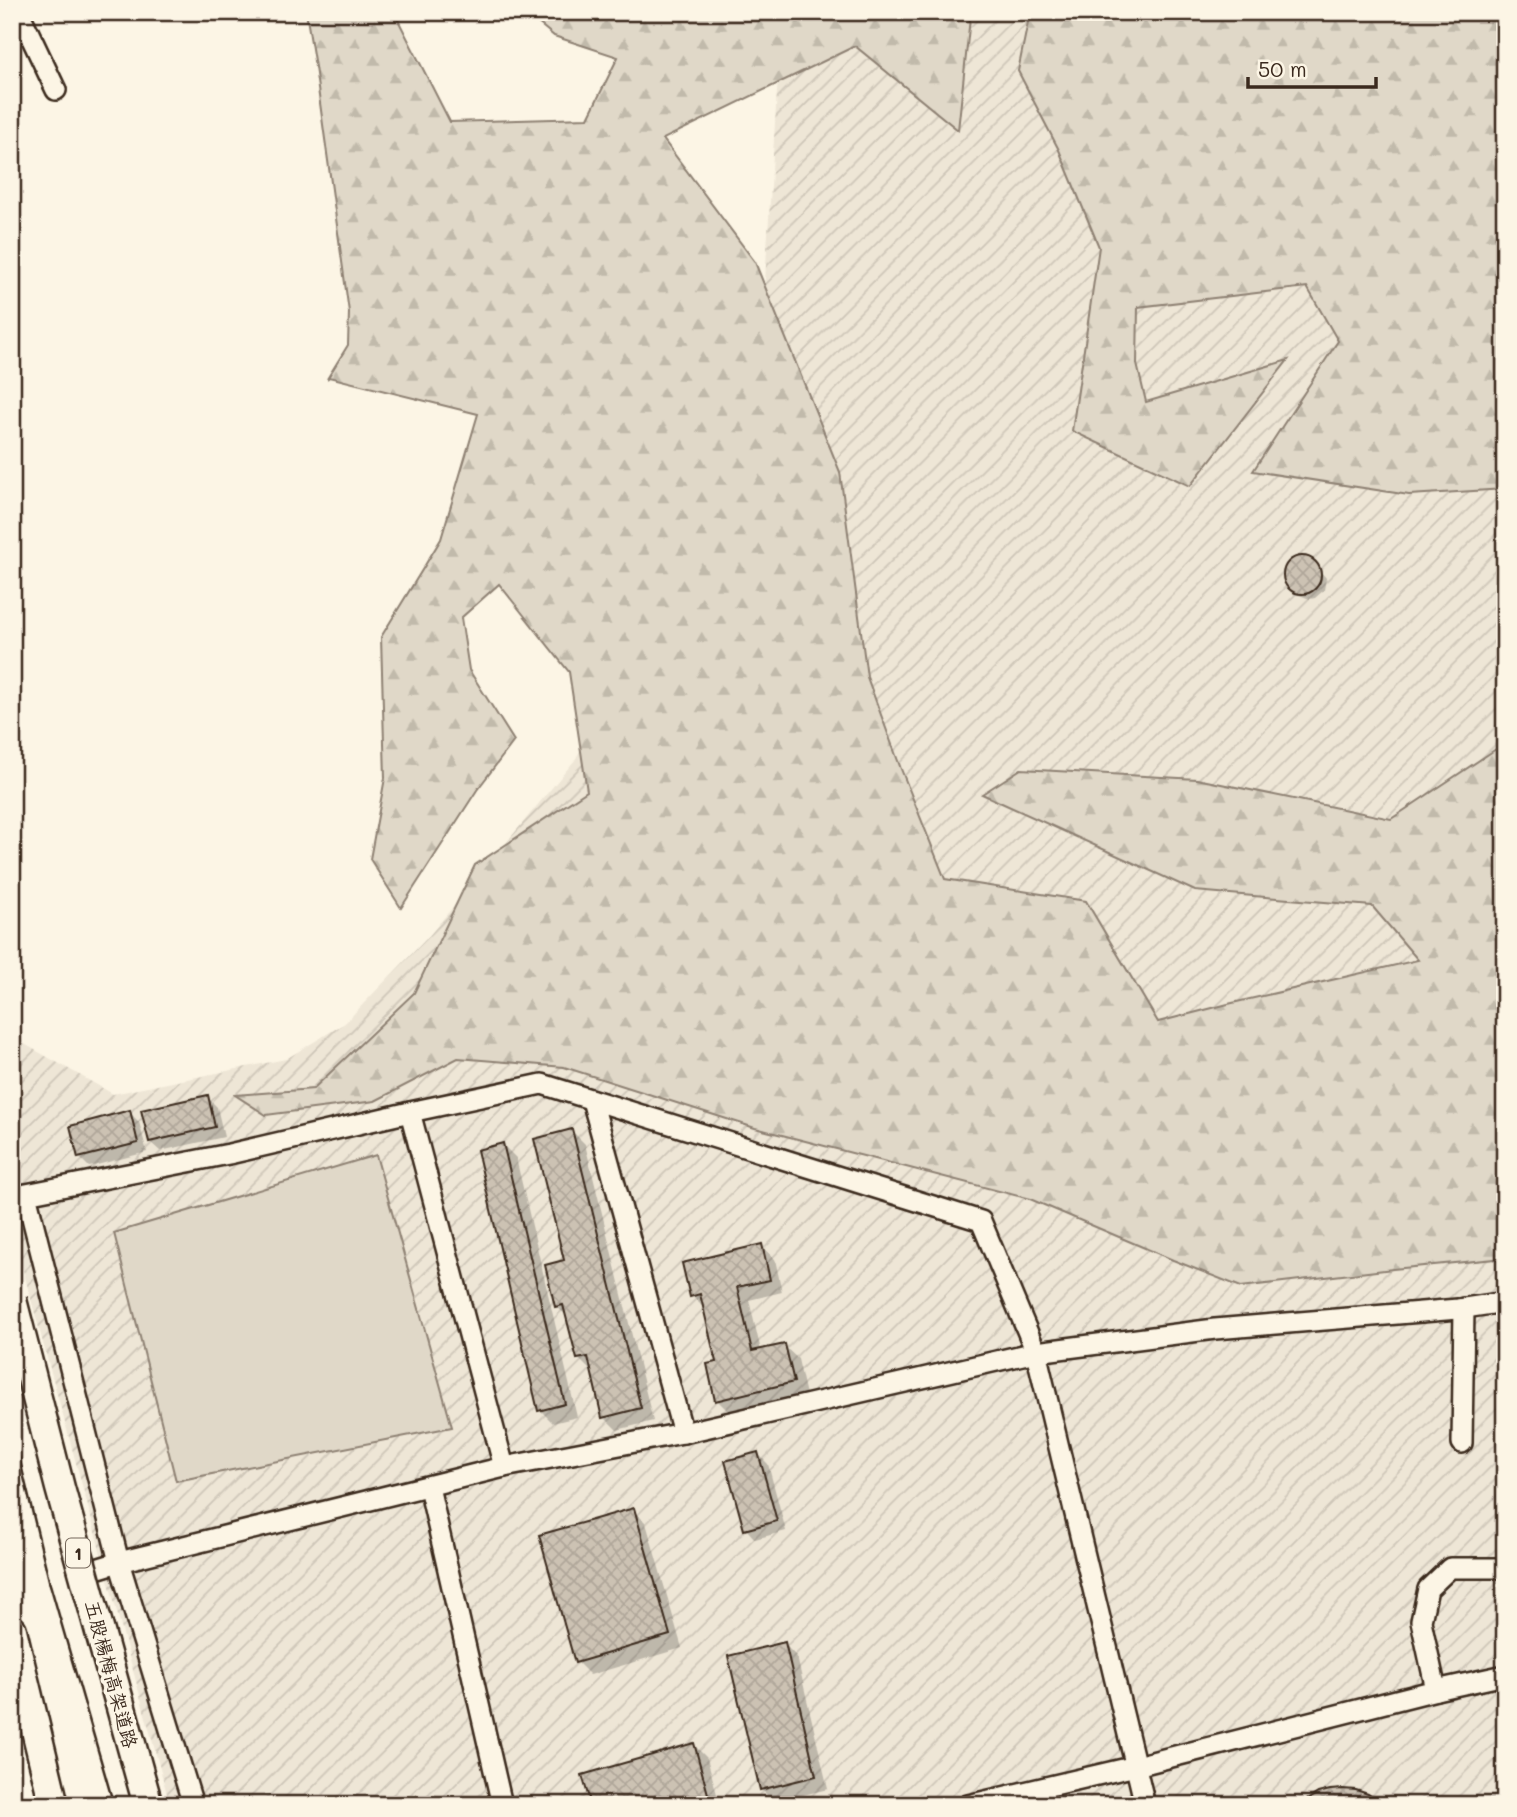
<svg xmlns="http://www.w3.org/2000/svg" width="1517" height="1817" viewBox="0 0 1517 1817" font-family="Mali,'LXGW WenKai TC',sans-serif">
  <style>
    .industrial { fill: url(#industrial-furrows) }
    .forest { fill: url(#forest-firs); stroke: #8e8173; stroke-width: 2 }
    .pitch { fill: #e0d8c8; stroke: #8e8173; stroke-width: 2 }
    .shadow { fill: #0003 }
    .building { fill: url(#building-cross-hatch); stroke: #3b2a1e; stroke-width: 2 }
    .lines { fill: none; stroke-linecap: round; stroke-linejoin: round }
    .minor-casing { stroke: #3b2a1e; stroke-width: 24 }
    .highway-casing { stroke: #3b2a1e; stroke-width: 33 }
    .minor { stroke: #fcf5e5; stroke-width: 19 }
    .highway { stroke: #fcf5e5; stroke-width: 28 }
    .highway-bridge-casing { stroke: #3b2a1e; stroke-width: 33; stroke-linecap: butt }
    .highway-bridge { stroke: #fcf5e5; stroke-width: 28 }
    .labels { text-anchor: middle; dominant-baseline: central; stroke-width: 7; stroke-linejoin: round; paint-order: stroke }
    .shield { fill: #fcf5e5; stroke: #75675a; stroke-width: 2 }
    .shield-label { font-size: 18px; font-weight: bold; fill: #3b2a1e }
    .street-label { font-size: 19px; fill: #3b2a1e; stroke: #fcf5e5 }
  </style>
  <defs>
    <pattern id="industrial-furrows" width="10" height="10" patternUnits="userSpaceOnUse" patternTransform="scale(1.75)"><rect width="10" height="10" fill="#eee6d6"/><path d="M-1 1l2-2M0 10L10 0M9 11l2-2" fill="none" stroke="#cdc5b7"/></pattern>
    <pattern id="forest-firs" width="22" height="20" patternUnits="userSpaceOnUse" patternTransform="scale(1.75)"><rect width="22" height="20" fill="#e0d8c8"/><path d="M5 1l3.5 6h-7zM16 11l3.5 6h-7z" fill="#c1baab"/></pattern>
    <pattern id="building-cross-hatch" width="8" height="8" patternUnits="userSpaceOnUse" patternTransform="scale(1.75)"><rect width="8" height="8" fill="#ccc2b3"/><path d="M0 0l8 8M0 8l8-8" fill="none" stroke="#b0a79a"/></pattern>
  </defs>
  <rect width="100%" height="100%" fill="#fcf5e5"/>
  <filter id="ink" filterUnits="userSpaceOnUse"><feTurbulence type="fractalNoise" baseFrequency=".0143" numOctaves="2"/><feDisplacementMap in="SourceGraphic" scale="14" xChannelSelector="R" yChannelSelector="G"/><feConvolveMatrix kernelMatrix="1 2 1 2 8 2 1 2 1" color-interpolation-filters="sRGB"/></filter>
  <g filter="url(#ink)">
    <polygon class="industrial" points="785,12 1505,12 1505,1805 170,1805 12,1230 12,1037 113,1094 286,1059 345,1023 428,937 575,760 755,439 780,44"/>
    <g class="forest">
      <polygon points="306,12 394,12 450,122 588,118 618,57 554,36 525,12 975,12 970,18 958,130 855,46 663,139 755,262 840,472 867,677 901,769 945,879 1086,901 1158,1022 1228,1004 1418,960 1372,906 1195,891 982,794 1021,769 1197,779 1391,819 1505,743 1505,1258 1393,1269 1241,1287 1173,1260 1030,1199 755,1128 564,1067 458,1058 375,1101 266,1115 235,1095 313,1089 414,993 475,865 587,791 569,672 499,584 461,618 469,670 514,741 477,790 401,908 370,859 385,778 381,637 441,539 478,414 329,377 327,379 348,345 349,312 315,67"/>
      <polygon points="1030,12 1505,12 1505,489 1409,495 1253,471 1338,341 1307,287 1138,307 1137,364 1146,402 1288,360 1190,486 1072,431 1099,247 1059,150 1018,71"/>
    </g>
    <polygon class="pitch" points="376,1155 452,1427 176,1481 114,1233"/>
    <g class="shadow">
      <polygon points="1301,558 1312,561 1326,578 1324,590 1315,598 1310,599 1299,595 1285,578 1287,567 1291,562"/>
      <polygon points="207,1097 217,1107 224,1137 160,1151 150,1142"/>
      <polygon points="129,1112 139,1122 147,1152 89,1167 79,1157"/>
      <polygon points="572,1131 585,1144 653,1421 617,1430 604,1417 592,1372 579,1359 569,1318 556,1306 566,1262"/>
      <polygon points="503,1145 516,1158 577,1417 553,1423 540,1410"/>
      <polygon points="761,1246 775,1259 782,1292 749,1300 761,1351 784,1346 798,1359 806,1395 730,1413 717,1400 718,1363 706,1310 692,1296"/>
      <polygon points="758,1454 768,1464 786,1531 755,1539 746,1529"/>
      <polygon points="633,1510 646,1523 682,1648 590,1675 577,1662"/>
      <polygon points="784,1644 797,1657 828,1789 774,1802 761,1789"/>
      <polygon points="694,1745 707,1758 720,1805 593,1805"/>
    </g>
    <g class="building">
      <circle cx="1302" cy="575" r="19"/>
      <polygon points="208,1095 215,1127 149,1142 141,1110"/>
      <polygon points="130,1110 138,1143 78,1158 70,1126"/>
      <polygon points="572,1129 641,1408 602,1418 588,1357 577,1359 563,1305 555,1307 545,1265 564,1260 534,1139"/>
      <polygon points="503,1143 565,1404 538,1411 477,1150"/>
      <polygon points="762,1244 770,1280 737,1287 752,1351 785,1344 794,1382 715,1401 707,1364 716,1362 700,1294 690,1297 682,1263"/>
      <polygon points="758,1452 777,1521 744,1530 725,1461"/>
      <polygon points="634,1508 670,1635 575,1663 539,1535"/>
      <polygon points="785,1642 816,1776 760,1790 728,1656"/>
      <polygon points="694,1743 711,1805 591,1805 582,1775"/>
      <polygon points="1343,1789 1356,1790 1368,1794 1384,1805 1299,1805 1318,1793 1330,1790"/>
    </g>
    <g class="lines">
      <g class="minor-casing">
        <g id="minor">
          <polyline points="19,12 56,90"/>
          <polyline points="592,1100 683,1433"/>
          <polyline points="410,1112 504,1467"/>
          <polyline points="12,1382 60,1580 125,1805"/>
          <polyline points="1462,1443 1464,1308"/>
          <polyline points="429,1487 502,1805"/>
          <polyline points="60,1580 119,1562 504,1467 683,1433 1036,1352 1215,1329 1458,1309 1505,1302"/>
          <polyline points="1436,1690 1421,1621 1428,1589 1450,1568 1505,1568"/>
          <polyline points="193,1805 119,1562 26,1194 229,1154 410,1112 542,1084 981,1221 1036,1352 1145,1805"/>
          <polyline points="968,1805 1136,1766 1436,1690 1505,1675"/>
        </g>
      </g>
      <g class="highway-casing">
        <polyline id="highway" points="12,1630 54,1805"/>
      </g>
      <use href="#minor" class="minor"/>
      <use href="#highway" class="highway"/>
      <g class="highway-bridge-casing">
        <polyline id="highway-bridge" points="12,1300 60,1488 148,1805"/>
      </g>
      <use href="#highway-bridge" class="highway-bridge"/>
    </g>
  </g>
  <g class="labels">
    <rect class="shield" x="66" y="1538.5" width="24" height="29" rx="5"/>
    <g class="shield-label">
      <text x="78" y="1553">1</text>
    </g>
    <g class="street-label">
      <text transform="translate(112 1674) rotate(75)">五股楊梅高架道路</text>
    </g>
  </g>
  <rect width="1517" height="1817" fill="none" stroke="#fcf5e5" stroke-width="42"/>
  <rect x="21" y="21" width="1475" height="1775" fill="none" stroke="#3b2a1e" stroke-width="2.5" filter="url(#ink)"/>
  <path d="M1248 77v10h128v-10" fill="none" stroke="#3b2a1e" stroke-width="3.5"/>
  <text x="1258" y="77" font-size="21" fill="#3b2a1e" stroke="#fcf5e5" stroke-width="5" paint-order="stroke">50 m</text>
</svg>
